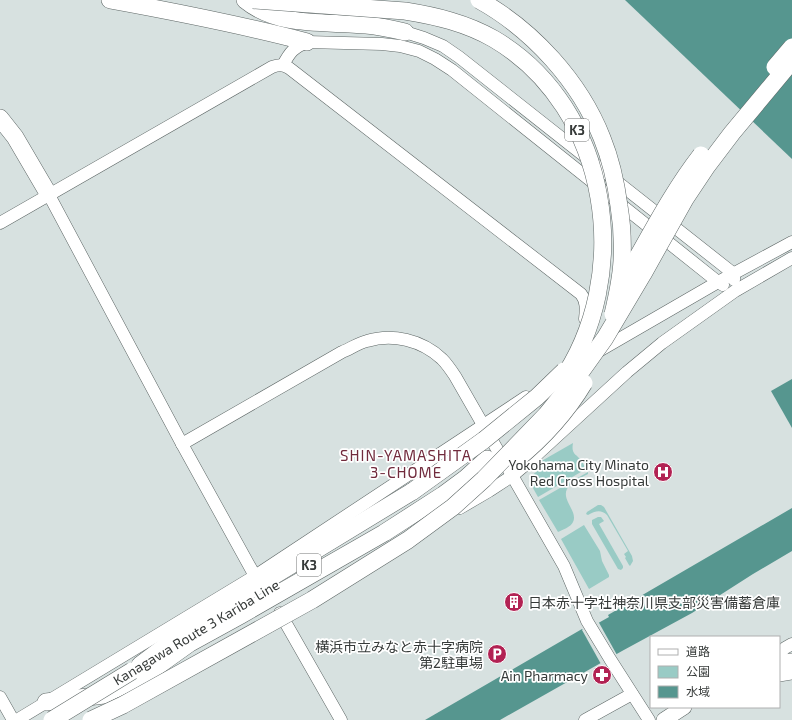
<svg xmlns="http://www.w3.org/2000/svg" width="792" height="720" viewBox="0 0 792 720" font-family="'Exo 2','Noto Sans JP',sans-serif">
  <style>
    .green { fill: #99cbc5 }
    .water { fill: #56968f }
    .pier { fill: #d7e1e0 }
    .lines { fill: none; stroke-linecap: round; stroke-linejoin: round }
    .minor-casing { stroke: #5d6665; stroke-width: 13 }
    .major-casing { stroke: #5d6665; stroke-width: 16 }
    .highway-casing { stroke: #5d6665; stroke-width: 18 }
    .minor { stroke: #fff; stroke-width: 12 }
    .major { stroke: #fff; stroke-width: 15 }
    .highway { stroke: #fff; stroke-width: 17 }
    .highway-bridge-casing { stroke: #5d6665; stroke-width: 18; stroke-linecap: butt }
    .highway-bridge { stroke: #fff; stroke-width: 17 }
    .labels { text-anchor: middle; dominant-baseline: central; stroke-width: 3.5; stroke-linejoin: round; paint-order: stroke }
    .shield { fill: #fff; stroke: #727574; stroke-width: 1 }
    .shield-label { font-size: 13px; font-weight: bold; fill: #363a39 }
    .poi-label { font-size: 14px; fill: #363a39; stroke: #fff; text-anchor: end }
    .street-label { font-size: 14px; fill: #363a39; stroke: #fff }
    .neighbourhood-label { font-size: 15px; letter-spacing: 1px; fill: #712b3d; stroke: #fff }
  </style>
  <rect width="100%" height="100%" fill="#d7e1e0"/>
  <g class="green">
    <path d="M573 443C571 454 576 454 581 460 583 463 585 467 586 469L538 497 529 481 530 477 541 468 538 463Z"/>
    <path d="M588 472V474C582 477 576 480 571 484 556 497 579 510 573 522 571 527 562 530 558 532L539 500Z"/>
    <path d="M598 505H601L604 507 632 556 633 561 630 566 629 565 625 558 626 557 624 554 628 551 607 515C601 509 595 511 588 515L586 514 587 512Z"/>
    <polygon points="598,517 601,517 604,521 599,524 623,566 623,568 621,570 618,569 592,524 592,520"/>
    <polygon points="584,525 600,551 602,561 609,575 609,577 589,589 561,539"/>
  </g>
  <g class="water">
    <polygon points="625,0 792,0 792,159"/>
    <polygon points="792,379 792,428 771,391"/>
    <polygon points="792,508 792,551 753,574 692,613 622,651 500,720 425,720 582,629 584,631 609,617 608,615"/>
  </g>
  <polygon class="pier" points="598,621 617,655 601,664 582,630"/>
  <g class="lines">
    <g class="minor-casing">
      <g id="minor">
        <polyline points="405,32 424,38 443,46 459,57 734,274 734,280"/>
        <path d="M283 65C290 52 293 48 307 42L382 44 400 46 419 51 435 59 452 70 718 282 723 285"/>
        <polyline points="49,195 182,444 255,576"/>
        <path d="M0 223 272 67C278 65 282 64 289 68L581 294C587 302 586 310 585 319"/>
        <polyline points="597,352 718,282 792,242"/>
        <path d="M182 444 342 352C350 349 358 343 367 341 392 333 422 340 442 359 447 364 451 370 455 376L564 566 587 621 610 659 649 720"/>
        <polyline points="460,508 489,491 512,476 531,460 627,372 662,343 735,291 792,258"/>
        <polyline points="280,613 341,720"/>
        <polyline points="779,654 785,648 792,644"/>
        <polyline points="0,697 13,720"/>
        <polyline points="17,720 255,576 526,397"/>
        <polyline points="585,720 632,694"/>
      </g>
    </g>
    <g class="major-casing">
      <g id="major">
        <polyline points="779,663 792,661"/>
        <polyline points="779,674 792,672"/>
        <polyline points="664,720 684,707"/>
      </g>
    </g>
    <g class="highway-casing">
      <g id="highway">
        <path d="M110 0C176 12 242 25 307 42"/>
        <path d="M245 0C279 28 325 21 366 25 379 26 392 29 405 32"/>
        <polyline points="0,118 15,137 49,195"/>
        <polyline points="140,665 196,623 413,491"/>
        <polyline points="46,702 104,695 148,673 190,643 241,615 384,533 443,495 466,478 487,459"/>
      </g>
    </g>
    <use href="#minor" class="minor"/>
    <use href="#major" class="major"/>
    <use href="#highway" class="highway"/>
    <g class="highway-bridge-casing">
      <g id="highway-bridge">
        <path d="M253 0 405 11C436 16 466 23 494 39 611 108 635 277 559 384"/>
        <path d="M479 0C533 30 580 82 602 138 611 160 616 183 619 206 622 224 623 242 622 261 621 279 617 297 613 314"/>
        <polyline points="775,67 792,47"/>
        <path d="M622 284C648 240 670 195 701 155"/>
        <path d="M516 460C543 438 566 413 584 383"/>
        <polyline points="413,491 484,440 537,397 564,371"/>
        <polyline points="52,720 132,671"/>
        <polyline points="91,720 123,705 312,600 408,540 453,507 484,479 546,415 580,373 605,338 643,274 685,199 707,166 732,133 792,61"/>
      </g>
    </g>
    <use href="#highway-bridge" class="highway-bridge"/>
  </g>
  <defs>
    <g id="hospital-disc" transform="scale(1)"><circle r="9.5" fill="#b22253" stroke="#fff"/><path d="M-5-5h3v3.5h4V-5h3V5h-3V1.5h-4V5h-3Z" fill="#fff"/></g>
    <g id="building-disc" transform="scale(1)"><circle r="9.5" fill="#b22253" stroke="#fff"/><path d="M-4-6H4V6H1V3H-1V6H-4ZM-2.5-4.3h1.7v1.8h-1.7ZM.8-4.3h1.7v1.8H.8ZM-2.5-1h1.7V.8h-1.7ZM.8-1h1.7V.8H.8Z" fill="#fff"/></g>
    <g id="parking-disc" transform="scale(1)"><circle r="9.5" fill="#b22253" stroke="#fff"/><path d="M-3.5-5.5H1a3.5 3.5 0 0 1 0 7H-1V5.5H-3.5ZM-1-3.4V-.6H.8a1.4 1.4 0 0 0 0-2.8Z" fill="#fff"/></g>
    <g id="pharmacy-disc" transform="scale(1)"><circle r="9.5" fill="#b22253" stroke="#fff"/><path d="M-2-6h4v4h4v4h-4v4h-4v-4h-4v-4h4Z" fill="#fff"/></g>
  </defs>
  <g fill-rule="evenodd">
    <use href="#hospital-disc" x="663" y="472"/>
    <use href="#building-disc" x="514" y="602"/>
    <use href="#parking-disc" x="497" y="654"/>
    <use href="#pharmacy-disc" x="602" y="675"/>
  </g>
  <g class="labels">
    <g class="shield">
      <rect x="565" y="119" width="24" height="22" rx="3"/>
      <rect x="297" y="554" width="24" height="22" rx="3"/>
    </g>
    <g class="shield-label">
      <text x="577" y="130">K3</text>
      <text x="309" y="565">K3</text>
    </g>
    <g class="poi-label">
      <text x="649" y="464">Yokohama City Minato<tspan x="649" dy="16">Red Cross Hospital</tspan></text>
      <text x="528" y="602" text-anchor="start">日本赤十字社神奈川県支部災害備蓄倉庫</text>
      <text x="483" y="646">横浜市立みなと赤十字病院<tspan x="483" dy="16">第2駐車場</tspan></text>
      <text x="588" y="675">Ain Pharmacy</text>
    </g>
    <g class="street-label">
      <text transform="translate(196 632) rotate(-31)">Kanagawa Route 3 Kariba Line</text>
    </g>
    <g class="neighbourhood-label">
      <text x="406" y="455">SHIN-YAMASHITA<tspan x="406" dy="17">3-CHOME</tspan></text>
    </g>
  </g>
  <rect x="650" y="636" width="130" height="72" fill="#ffffff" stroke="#afb0b0"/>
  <rect x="658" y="649" width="20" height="6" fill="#ffffff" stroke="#afb0b0"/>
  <text x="686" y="656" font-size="12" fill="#363a39">道路</text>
  <rect x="658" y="666" width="20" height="12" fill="#99cbc5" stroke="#afb0b0"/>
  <text x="686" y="676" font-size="12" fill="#363a39">公園</text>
  <rect x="658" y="686" width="20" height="12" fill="#56968f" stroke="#afb0b0"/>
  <text x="686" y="696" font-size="12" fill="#363a39">水域</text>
</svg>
